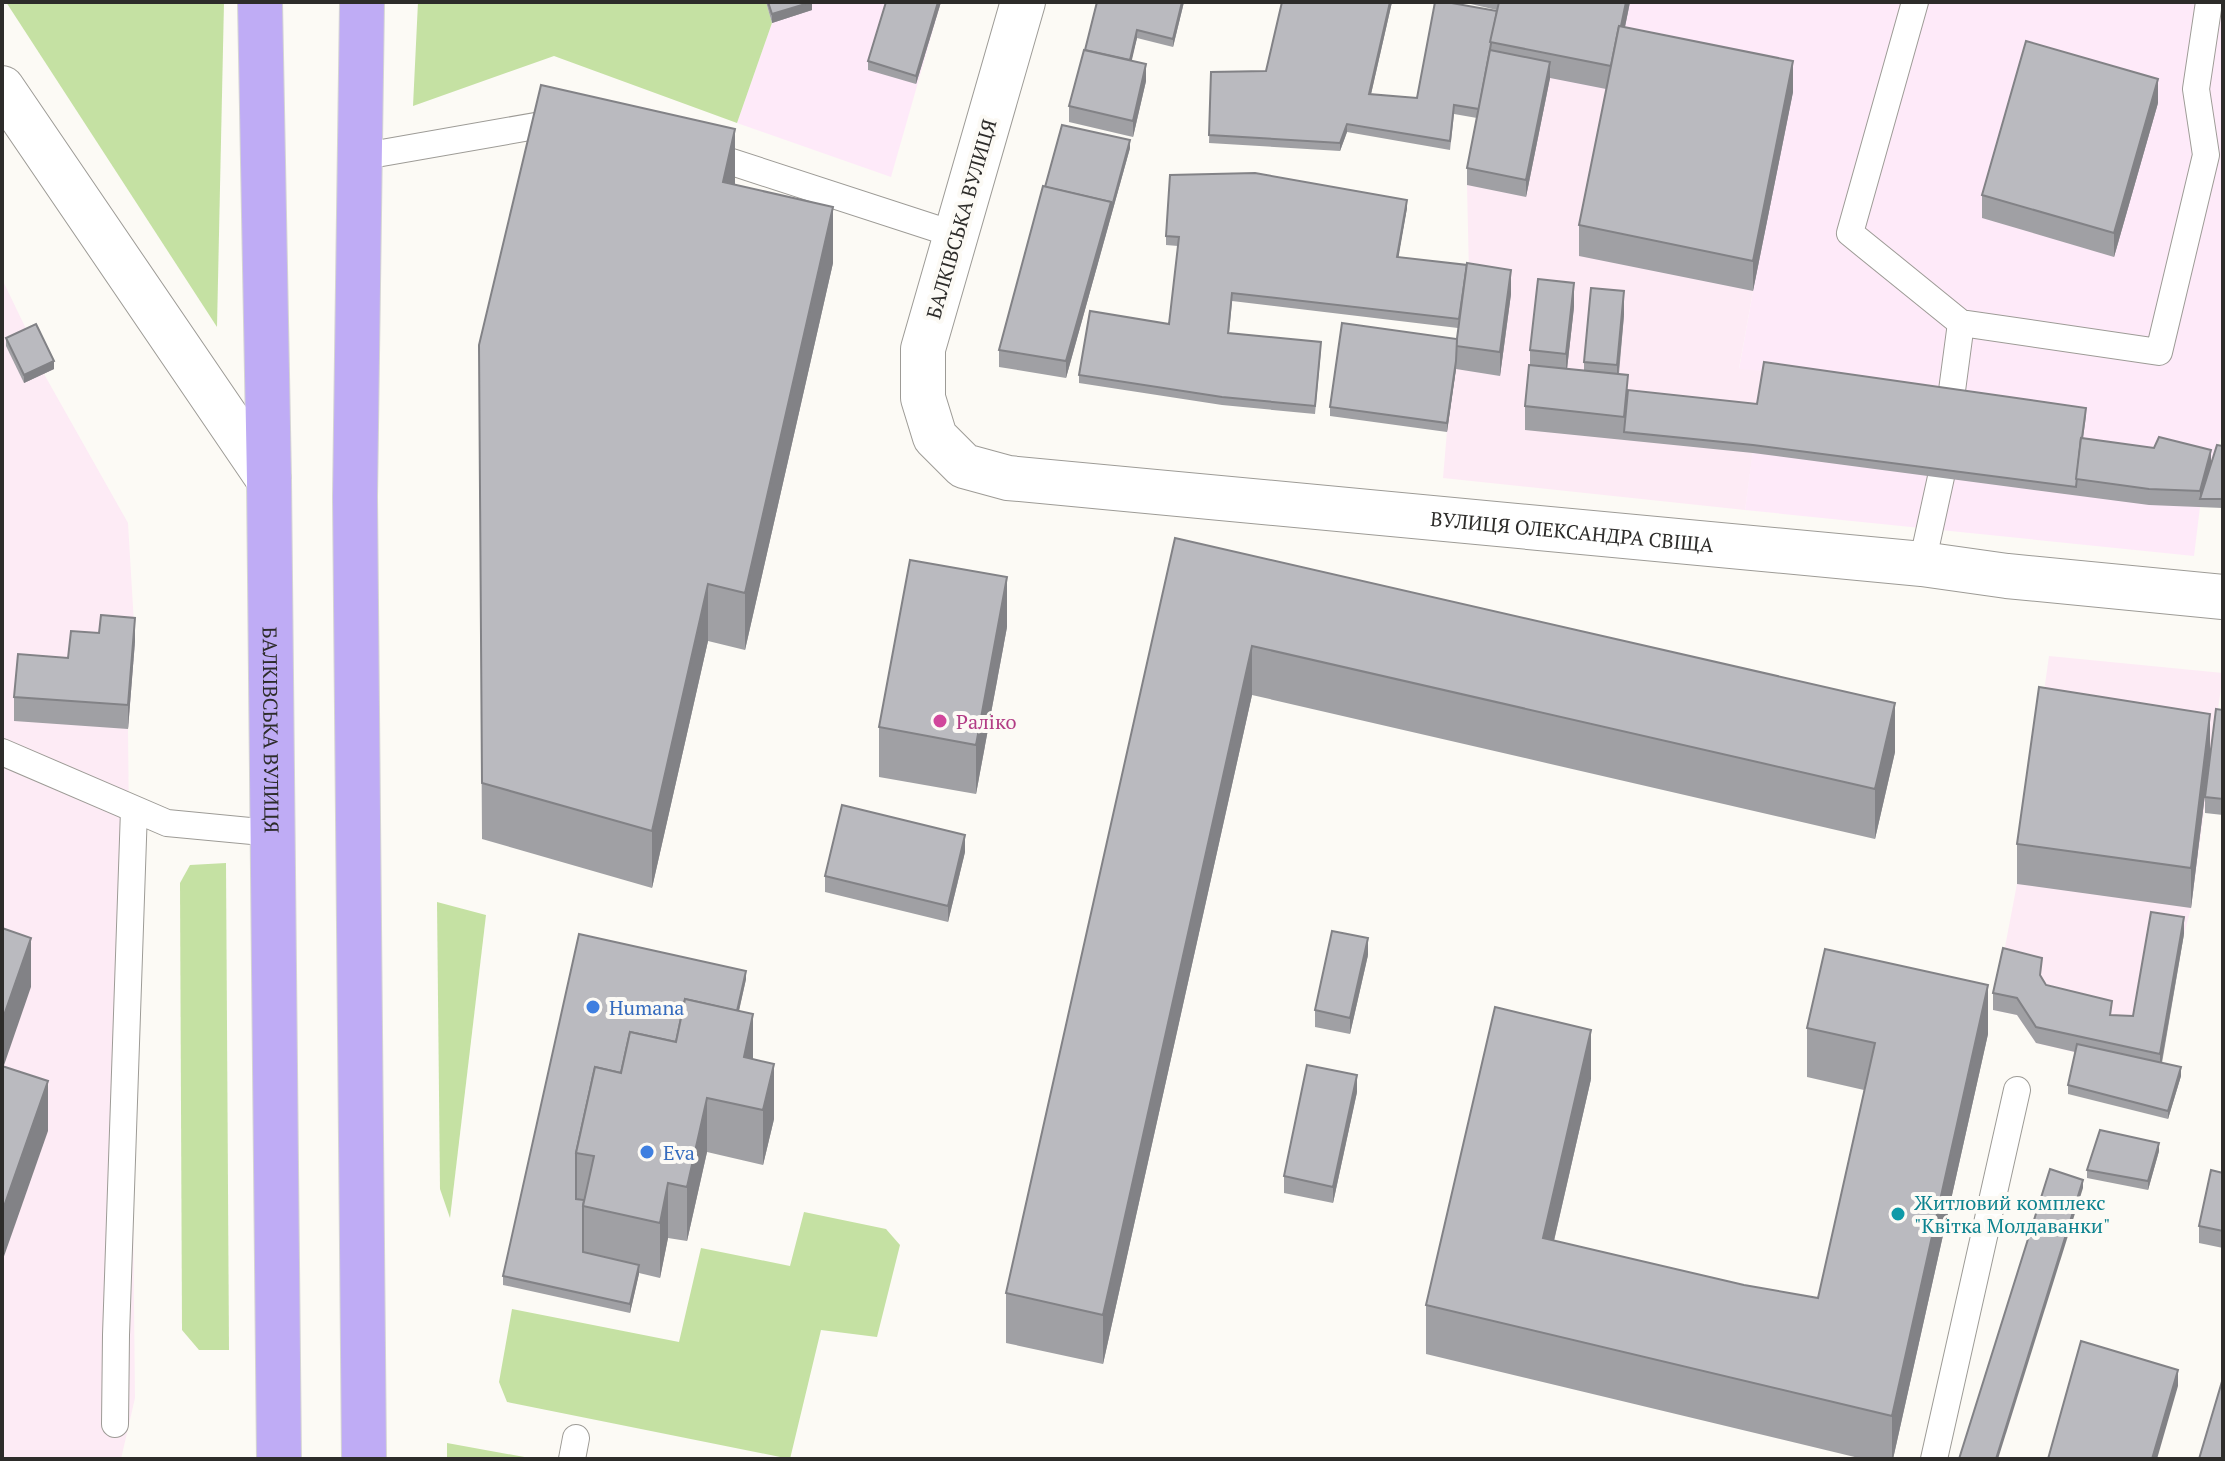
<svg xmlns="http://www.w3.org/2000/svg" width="2225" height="1461" viewBox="0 0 2225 1461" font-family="'PT Serif',serif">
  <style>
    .commercial { fill: #fdebf5 }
    .industrial { fill: #feeaf9 }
    .green { fill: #c5e1a3 }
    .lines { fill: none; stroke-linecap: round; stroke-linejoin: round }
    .lane-casing { stroke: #9d9b96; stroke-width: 28 }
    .street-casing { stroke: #9d9b96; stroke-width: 46 }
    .primary-casing { stroke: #d5d5d4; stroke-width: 46 }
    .lane { stroke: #fff; stroke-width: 26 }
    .street { stroke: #fff; stroke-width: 44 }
    .primary { stroke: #bfacf5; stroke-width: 44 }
    .wall { fill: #a0a0a4 }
    .shaded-wall { fill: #828286 }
    .building { fill: #bababf; stroke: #828286; stroke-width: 2 }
    .hotel-dot { fill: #d1479c; stroke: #fcfaf5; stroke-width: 3 }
    .shop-dot { fill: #3f7fe0; stroke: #fcfaf5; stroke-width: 3 }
    .culture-dot { fill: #0f9aa8; stroke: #fcfaf5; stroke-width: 3 }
    .labels { text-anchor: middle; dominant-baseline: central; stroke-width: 8; stroke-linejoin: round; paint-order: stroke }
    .street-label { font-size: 20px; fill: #2d2c2a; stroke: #fcfaf5 }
    .hotel-label { font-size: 20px; fill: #b23c85; stroke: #fcfaf5; text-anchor: start }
    .shop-label { font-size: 20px; fill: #366cbe; stroke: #fcfaf5; text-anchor: start }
    .culture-label { font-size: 20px; fill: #0d838f; stroke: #fcfaf5; text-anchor: start }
  </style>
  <rect width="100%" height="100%" fill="#fcfaf5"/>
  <g class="commercial">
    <polygon points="1490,66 1612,90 1753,291 1739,368 1764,371 1745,510 1443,478 1447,431 1469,274 1467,185"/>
    <polygon points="2,279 29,335 54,369 44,374 128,523 135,641 128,729 135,1398 121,1459 2,1459"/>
    <polygon points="2049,656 2223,673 2191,908 2184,934 2127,1065 2036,1043 2017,1015 1993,1010 2017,884"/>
  </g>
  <g class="industrial">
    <polygon points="766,2 941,2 891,177 737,123 772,23"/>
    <polygon points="1503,2 2223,2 2223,430 2200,507 2194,556 1745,510 1763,371 1739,369 1753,291 1579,256 1612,91 1490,66"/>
  </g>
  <g class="green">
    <polygon points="6,2 224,2 217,327"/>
    <polygon points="418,2 766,2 772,23 737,123 554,56 413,106"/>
    <polygon points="226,863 229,1350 199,1350 182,1330 180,883 190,865"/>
    <polygon points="437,902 486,915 450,1218 440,1189"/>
    <polygon points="804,1212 886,1229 900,1245 877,1337 821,1330 790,1459 507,1402 499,1382 512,1309 679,1342 701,1248 790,1266"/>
    <polygon points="447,1443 530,1458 531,1459 447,1459"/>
  </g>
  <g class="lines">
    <g class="lane-casing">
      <g id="lane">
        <polyline points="1915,2 1850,233 1961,323 2159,352 2206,155 2196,89 2209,2"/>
        <polyline points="701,152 956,235"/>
        <polyline points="359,157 564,121"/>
        <polyline points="1951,398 1961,323"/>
        <polyline points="1922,564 1941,477"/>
        <polyline points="2,752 167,823 272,833"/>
        <polyline points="115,1424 116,1335 134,810"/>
        <polyline points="572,1459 576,1438"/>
        <polyline points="1934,1459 2017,1090"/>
      </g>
    </g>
    <g class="street-casing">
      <g id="street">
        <path id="s1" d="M1023 2 923 349V398L935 437 964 466 1008 478 1922 564 2007 576 2223 597"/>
        <polyline points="2,88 269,480"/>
      </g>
    </g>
    <g class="primary-casing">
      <g id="primary">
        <path id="s2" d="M260 2 269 480 279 1459"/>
        <polyline points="362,2 355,497 364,1459"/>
      </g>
    </g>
    <use href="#lane" class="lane"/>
    <use href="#street" class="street"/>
    <use href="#primary" class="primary"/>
  </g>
  <g class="wall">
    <polygon points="766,2 812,2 812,10 772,23"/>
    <polygon points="941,2 916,84 868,70 868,61"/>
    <polygon points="1097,2 1184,2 1173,47 1137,38 1131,61 1146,81 1133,137 1069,122 1069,106 1085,50"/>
    <polygon points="1392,2 1371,94 1417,98 1497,11 1497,10 1462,2 1630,2 1625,27 1793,92 1753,291 1579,256 1579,225 1606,89 1550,78 1526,197 1467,185 1467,168 1477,118 1454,114 1450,150 1347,132 1340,151 1209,143 1211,72 1266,71"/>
    <polygon points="2158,103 2114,257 1982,218 1982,195"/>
    <polygon points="1130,148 1066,378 999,367 999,350 1045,187"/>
    <polygon points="735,185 833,263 745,650 708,641 652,888 482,839 479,345"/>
    <polygon points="1407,208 1398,257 1511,294 1500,376 1456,369 1447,432 1330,416 1330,407 1457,339 1458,328 1232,301 1229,333 1321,350 1315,414 1222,405 1079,383 1079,375 1169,324 1178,246 1166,245 1166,236"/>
    <polygon points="1574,307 1567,369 1584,371 1584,362 1624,315 1619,374 1628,390 1757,404 2086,416 2083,438 2211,464 2223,446 2223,508 2149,505 1753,453 1525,430 1525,406 1530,365 1530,350"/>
    <polygon points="6,338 54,369 24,383 6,346"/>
    <polygon points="1175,538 1895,752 1875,839 1252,695 1103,1364 1006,1343 1006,1293"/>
    <polygon points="1007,627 976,794 879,777 879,727"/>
    <polygon points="135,641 128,729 14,721 14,697 68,658"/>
    <polygon points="2223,710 2223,815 2205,813 2205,797"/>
    <polygon points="2210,754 2191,908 2017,884 2017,844"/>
    <polygon points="965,852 948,922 825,892 825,876"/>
    <polygon points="579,934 746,979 739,1011 753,1059 774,1119 763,1165 707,1152 687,1241 668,1238 660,1278 639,1273 630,1313 503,1285 503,1276"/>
    <polygon points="2184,934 2162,1063 2181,1076 2168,1119 2068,1094 2068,1085 2075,1052 2036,1043 2017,1015 1993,1010 1993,993 2041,977 2046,985 2112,1015 2133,1016"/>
    <polygon points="1368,955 1350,1034 1315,1027 1315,1010"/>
    <polygon points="1807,1028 1988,1034 1893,1459 1863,1459 1426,1354 1426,1305 1591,1079 1554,1241 1744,1285 1818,1298 1864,1090 1807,1077"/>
    <polygon points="1357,1092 1333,1203 1284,1193 1284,1176"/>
    <polygon points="2159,1151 2148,1190 2087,1178 2087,1170"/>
    <polygon points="2223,1173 2223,1248 2199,1243 2199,1226"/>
  </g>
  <g class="shaded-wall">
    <polygon points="812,2 812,10 772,23 772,14"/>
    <polygon points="938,2 941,2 916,84 916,76"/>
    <polygon points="1182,2 1184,2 1173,47 1173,39"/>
    <polygon points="1390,2 1392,2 1369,103 1369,94"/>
    <polygon points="1626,2 1630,2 1612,90 1612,67"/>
    <polygon points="1137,30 1137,38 1128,77 1128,69"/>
    <polygon points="1793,61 1793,92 1753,291 1753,261"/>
    <polygon points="1550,62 1550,78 1526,197 1526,180"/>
    <polygon points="1146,64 1146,81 1133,137 1133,121"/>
    <polygon points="2158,79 2158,103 2114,257 2114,233"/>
    <polygon points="1347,124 1347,132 1340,151 1340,143"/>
    <polygon points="735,129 735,186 723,182"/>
    <polygon points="1130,140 1130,148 1066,378 1066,361 1111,202"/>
    <polygon points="1407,200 1407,208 1397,266 1397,257"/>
    <polygon points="833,207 833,263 745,650 745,593"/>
    <polygon points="1511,270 1511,294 1500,376 1500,352"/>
    <polygon points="1574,283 1574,307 1566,378 1566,354"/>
    <polygon points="1624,291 1624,315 1617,389 1617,365"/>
    <polygon points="54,361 54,369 24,383 24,375"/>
    <polygon points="1456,361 1456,369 1447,432 1447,423"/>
    <polygon points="2211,450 2211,467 2200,499 2200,507 2200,491"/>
    <polygon points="1007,577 1007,627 976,794 976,745"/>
    <polygon points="708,584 708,641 652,888 652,831"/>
    <polygon points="135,618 135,641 128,729 128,705"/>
    <polygon points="1252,646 1252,695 1103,1364 1103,1315"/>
    <polygon points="1895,703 1895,752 1875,839 1875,789"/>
    <polygon points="2210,714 2210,754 2191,908 2191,868"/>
    <polygon points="965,835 965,852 948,922 948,906"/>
    <polygon points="2184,917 2184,934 2160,1071 2160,1054"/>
    <polygon points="31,938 31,987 2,1071 2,1021"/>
    <polygon points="1368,938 1368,955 1350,1034 1350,1018"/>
    <polygon points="746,971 746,979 727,1063 727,1054"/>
    <polygon points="1988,985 1988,1034 1893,1459 1892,1459 1892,1416"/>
    <polygon points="753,1014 753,1069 744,1057"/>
    <polygon points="1591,1030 1591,1079 1543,1288 1543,1238"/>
    <polygon points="774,1064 774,1119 763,1165 763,1110"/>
    <polygon points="2181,1067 2181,1076 2168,1119 2168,1111"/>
    <polygon points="1357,1075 1357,1092 1333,1203 1333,1187"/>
    <polygon points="48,1081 48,1131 2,1262 2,1212"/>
    <polygon points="707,1098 707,1152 687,1241 687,1187"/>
    <polygon points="2159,1143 2159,1151 2148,1190 2148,1181"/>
    <polygon points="2083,1180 2083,1188 1998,1459 1996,1459"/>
    <polygon points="668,1183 668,1238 660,1278 660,1223"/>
    <polygon points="639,1265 639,1274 630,1313 630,1304"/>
    <polygon points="2178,1370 2178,1386 2157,1459 2152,1459"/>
  </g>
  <g class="building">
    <polygon points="768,2 812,2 772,14"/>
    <polygon points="886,2 938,2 916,76 868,61"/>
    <polygon points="1097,2 1182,2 1173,39 1137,30 1130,60 1085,50"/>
    <polygon points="1282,2 1390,2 1369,94 1417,98 1435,2 1446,2 1497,11 1479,109 1454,105 1450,141 1347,124 1340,143 1209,135 1211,72 1266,71"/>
    <polygon points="1499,2 1626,2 1621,26 1619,26 1611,66 1490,42"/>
    <polygon points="1619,26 1793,61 1753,261 1579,225"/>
    <polygon points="2026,41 2158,79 2114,233 1982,195"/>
    <polygon points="1084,50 1146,64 1133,121 1069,106"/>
    <polygon points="1490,50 1550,62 1526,180 1467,168"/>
    <polygon points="541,85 735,129 723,182 833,207 745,593 708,584 652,831 482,783 479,345"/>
    <polygon points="1062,125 1130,140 1111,210 1111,202 1045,187"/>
    <polygon points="1255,173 1407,200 1397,257 1467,265 1459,319 1232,293 1228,333 1321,342 1315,406 1222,397 1079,375 1090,311 1169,324 1179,237 1166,236 1170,175"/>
    <polygon points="1043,186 1111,202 1066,361 999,350"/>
    <polygon points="1467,263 1511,270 1500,352 1456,346"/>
    <polygon points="1538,279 1574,283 1566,354 1530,350"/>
    <polygon points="1591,288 1624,291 1617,365 1584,362"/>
    <polygon points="1342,323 1457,339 1456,361 1447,423 1330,407"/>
    <polygon points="36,324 54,361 24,375 6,338"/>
    <polygon points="1764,362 2086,408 2082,438 2081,438 2076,487 1753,445 1624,432 1628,390 1757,404"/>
    <polygon points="1529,365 1628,375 1624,417 1525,406"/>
    <polygon points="2159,437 2211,450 2200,491 2149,489 2076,479 2081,438 2154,448"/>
    <polygon points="2217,445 2223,446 2223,499 2200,499"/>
    <polygon points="1175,538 1895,703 1875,789 1252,646 1103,1315 1006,1293"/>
    <polygon points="910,560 1007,577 976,745 879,727"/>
    <polygon points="101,615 135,618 128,705 14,697 18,654 68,658 71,631 99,633"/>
    <polygon points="2039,687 2210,714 2191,868 2017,844"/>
    <polygon points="2216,709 2223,710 2223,799 2205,797"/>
    <polygon points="842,805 965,835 948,906 825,876"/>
    <polygon points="2151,912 2184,917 2160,1054 2036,1027 2017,998 1993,993 2003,948 2042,958 2040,975 2046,985 2112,1001 2110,1015 2133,1016"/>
    <polygon points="2,928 31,938 2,1021"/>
    <polygon points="1332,931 1368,938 1350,1018 1315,1010"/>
    <polygon points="579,934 746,971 737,1011 685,999 676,1042 630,1032 621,1073 595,1067 576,1153 576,1199 584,1200 583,1206 583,1252 639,1265 630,1304 503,1276"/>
    <polygon points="1825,949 1988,985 1892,1416 1426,1305 1495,1007 1591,1030 1543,1238 1744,1285 1818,1298 1875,1043 1807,1028"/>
    <polygon points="685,999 753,1014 744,1057 774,1064 763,1110 707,1098 687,1187 668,1183 660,1223 583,1206 594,1156 576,1153 595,1067 621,1073 630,1032 676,1042"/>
    <polygon points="2077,1044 2181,1067 2168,1111 2068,1085"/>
    <polygon points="1307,1065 1357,1075 1333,1187 1284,1176"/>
    <polygon points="2,1066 48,1081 2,1212"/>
    <polygon points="2100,1130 2159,1143 2148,1181 2087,1170"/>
    <polygon points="2050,1169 2083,1180 1996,1459 1959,1459"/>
    <polygon points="2211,1170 2223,1173 2223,1231 2199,1226"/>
    <polygon points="2081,1341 2178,1370 2152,1459 2048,1459"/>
    <polygon points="2223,1378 2223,1459 2199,1459"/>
  </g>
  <circle class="hotel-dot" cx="940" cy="721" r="8"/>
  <g class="shop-dot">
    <circle cx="593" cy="1007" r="8"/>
    <circle cx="647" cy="1152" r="8"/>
  </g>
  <circle class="culture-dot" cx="1898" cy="1214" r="8"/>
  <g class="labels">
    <g class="street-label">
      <text transform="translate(961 219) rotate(-74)">БАЛКІВСЬКА ВУЛИЦЯ</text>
      <text stroke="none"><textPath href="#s1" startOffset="1104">ВУЛИЦЯ ОЛЕКСАНДРА СВІЩА</textPath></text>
      <text stroke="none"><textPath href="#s2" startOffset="728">БАЛКІВСЬКА ВУЛИЦЯ</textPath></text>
    </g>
    <g class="hotel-label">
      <text x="956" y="721">Раліко</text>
    </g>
    <g class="shop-label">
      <text x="609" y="1007">Humana</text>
      <text x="663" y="1152">Eva</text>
    </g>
    <g class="culture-label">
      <text x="1914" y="1202">Житловий комплекс<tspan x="1914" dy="23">"Квітка Молдаванки"</tspan></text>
    </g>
  </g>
  <rect width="2225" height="1461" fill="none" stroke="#2d2c2a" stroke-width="8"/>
</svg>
